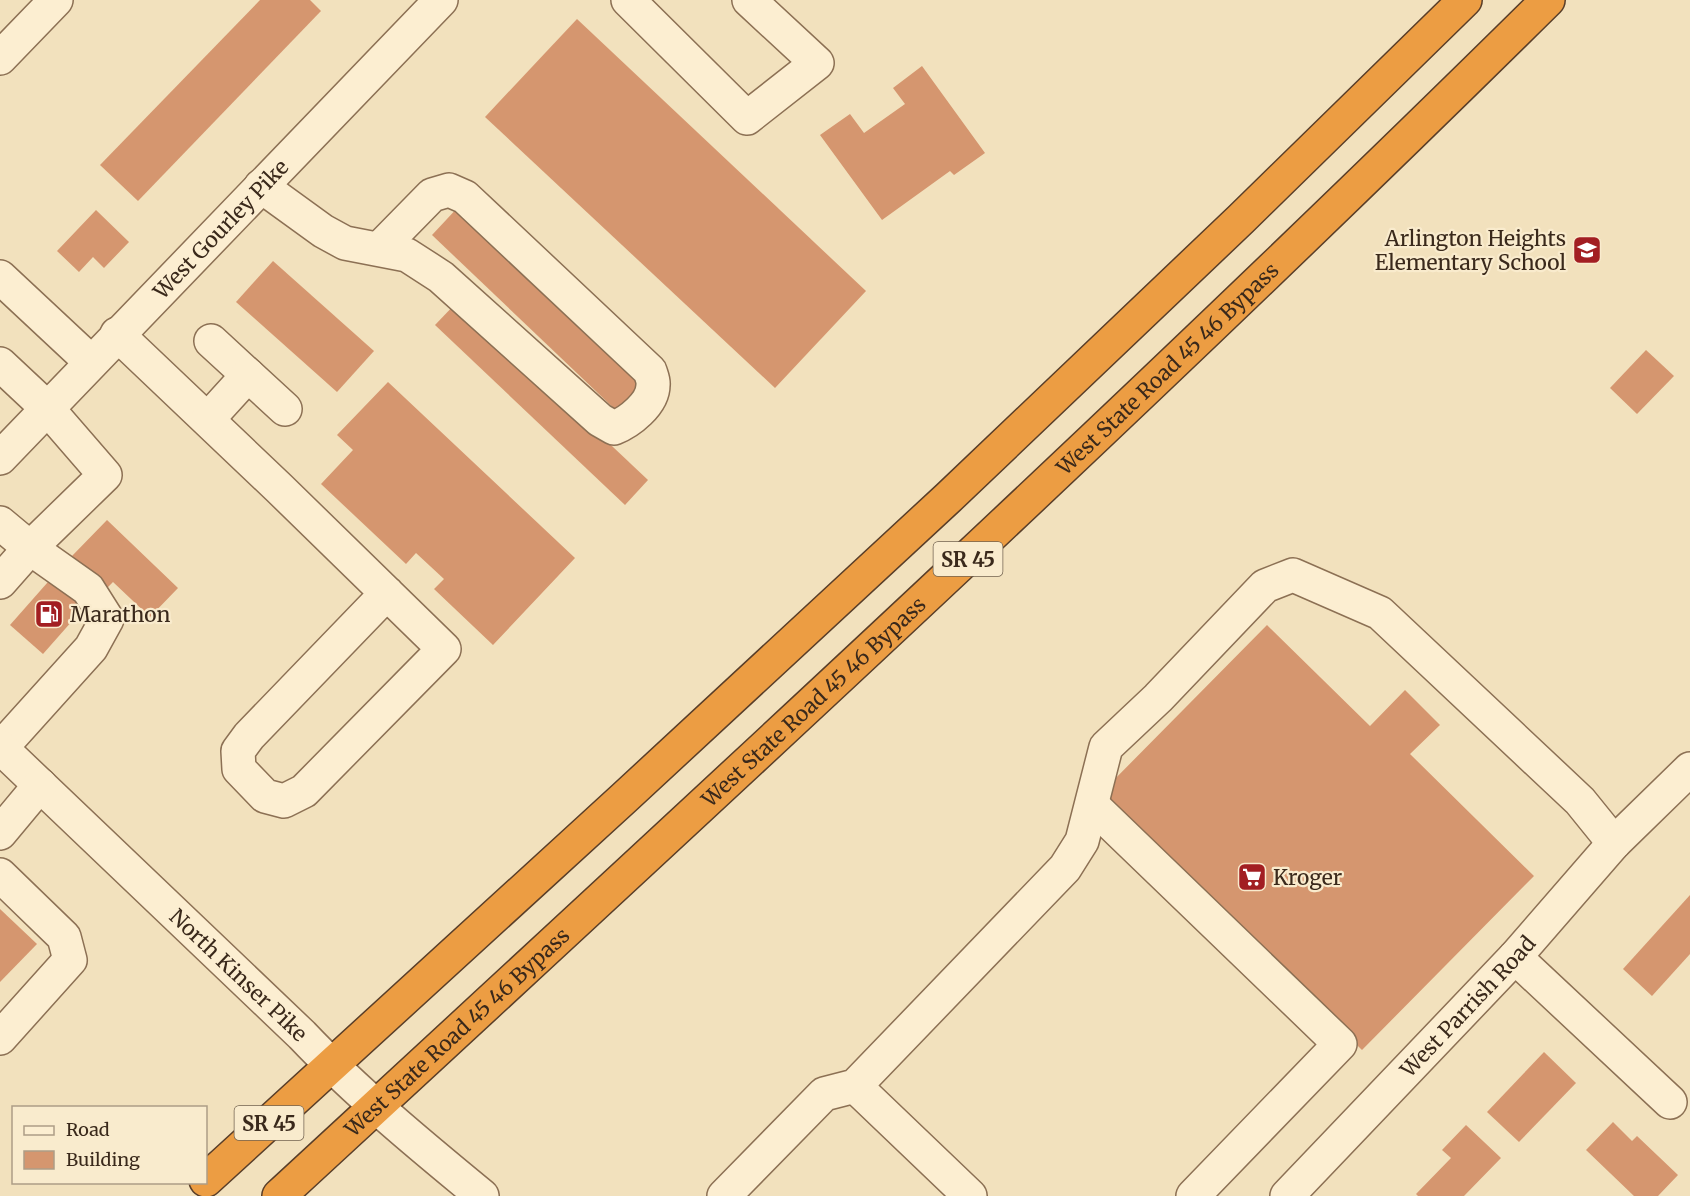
<svg xmlns="http://www.w3.org/2000/svg" width="1690" height="1196" viewBox="0 0 1690 1196" font-family="Merriweather,serif">
  <style>
    .building { fill: #d5966f }
    .lines { fill: none; stroke-linecap: round; stroke-linejoin: round }
    .minor-casing { stroke: #8c7054; stroke-width: 36 }
    .highway-casing { stroke: #593e29; stroke-width: 36 }
    .minor { stroke: #fceed1; stroke-width: 33 }
    .highway { stroke: #ec9d43; stroke-width: 33 }
    .labels { text-anchor: middle; dominant-baseline: central; stroke-width: 4.5; stroke-linejoin: round; paint-order: stroke }
    .shield { fill: #f9ebcd; stroke: #736350; stroke-width: 1.5 }
    .shield-label { font-size: 20px; font-weight: bold; fill: #3a291b }
    .street-label { font-size: 21px; fill: #3a291b; stroke: #f9ebcd }
    .poi-label { font-size: 21px; fill: #3a291b; stroke: #f9ebcd; text-anchor: start }
  </style>
  <rect width="100%" height="100%" fill="#f2e1bd"/>
  <g class="building">
    <polygon points="260,0 310,0 321,11 138,201 100,165"/>
    <polygon points="577,19 866,291 775,388 485,117"/>
    <polygon points="922,66 985,153 954,175 950,171 882,220 820,135 850,114 864,133 905,104 893,88"/>
    <polygon points="461,204 651,385 622,416 432,235"/>
    <polygon points="96,210 129,242 104,268 93,257 79,272 57,251"/>
    <polygon points="273,261 374,351 337,392 236,302"/>
    <polygon points="458,301 648,480 625,505 435,325"/>
    <polygon points="1646,350 1674,376 1637,414 1610,388"/>
    <polygon points="388,382 575,558 493,645 434,589 444,579 416,553 406,564 321,484 353,450 337,435"/>
    <polygon points="107,520 178,588 150,617 113,582 106,589 72,556"/>
    <polygon points="55,574 88,603 43,654 10,625"/>
    <polygon points="1267,625 1370,726 1405,690 1440,725 1410,754 1534,876 1362,1050 1102,792"/>
    <polygon points="1690,895 1690,954 1652,996 1623,969"/>
    <polygon points="0,909 37,944 0,982"/>
    <polygon points="1544,1052 1576,1083 1519,1142 1487,1112"/>
    <polygon points="1613,1122 1632,1141 1637,1136 1678,1175 1658,1196 1634,1196 1586,1150"/>
    <polygon points="1466,1125 1501,1158 1464,1196 1418,1196 1416,1194 1451,1158 1442,1150"/>
  </g>
  <g class="lines">
    <g class="minor-casing">
      <g id="minor">
        <polyline points="628,0 747,118 817,63 749,0"/>
        <polyline points="0,58 56,0"/>
        <path d="M261 186 323 231 345 243 407 255 441 277 600 420 614 428C629 422 653 404 653 385 654 381 651 375 650 371L465 197 449 190 432 195 379 249"/>
        <polyline points="0,277 91,362"/>
        <polyline points="117,334 279,488 444,649 304,791 284,801 265,796 239,769 238,751 249,736 387,593"/>
        <polyline points="211,341 285,409"/>
        <polyline points="0,364 47,408 105,475 30,548 0,582"/>
        <polyline points="208,419 248,375"/>
        <path id="s1" d="M0 458 441 0"/>
        <polyline points="0,523 30,548 88,589 107,619 91,648 0,749"/>
        <path id="s2" d="M0 747 302 1035C357 1093 420 1145 482 1196"/>
        <polyline points="1092,805 1340,1044 1193,1196"/>
        <polyline points="0,833 40,785"/>
        <polyline points="0,875 64,937 70,960 0,1038"/>
        <polyline points="1515,957 1670,1102"/>
        <polyline points="855,1086 970,1196"/>
        <polyline points="724,1196 824,1094 855,1086 1065,868 1082,841 1106,747 1158,698 1265,586 1293,575 1380,613 1580,801 1614,843"/>
        <path id="s3" d="M1287 1196 1515 957 1614 843 1690 769"/>
      </g>
    </g>
    <g class="highway-casing">
      <g id="highway">
        <polyline points="206,1180 624,798 948,498 1241,219 1465,0"/>
        <path id="s4" d="M279 1196C706 802 1134 409 1548 0"/>
      </g>
    </g>
    <use href="#minor" class="minor"/>
    <use href="#highway" class="highway"/>
  </g>
  <defs>
    <g id="school-square" transform="scale(1.5)"><rect x="-9" y="-9" width="18" height="18" rx="4" fill="#a21e22" stroke="#f9ebcd"/><path d="M0-5L7-2L0 1L-7-2ZM-4 1L0 2.5L4 1V4Q0 6-4 4Z" fill="#fff"/></g>
    <g id="fuel-square" transform="scale(1.5)"><rect x="-9" y="-9" width="18" height="18" rx="4" fill="#a21e22" stroke="#f9ebcd"/><path d="M-5.5-6h7V0h2V4h1.3V-2.5L3-4.5l.8-.8L6-3V5H2.5V1h-1V6h-7ZM-4.2-4.7v3.2H.2V-4.7Z" fill="#fff"/></g>
    <g id="supermarket-square" transform="scale(1.5)"><rect x="-9" y="-9" width="18" height="18" rx="4" fill="#a21e22" stroke="#f9ebcd"/><path d="M-6-5.5h2.5l.6 2H6L4.5 2H-2.5L-4.4-4H-6ZM-1.5 3.2a1.3 1.3 0 1 0 .1 0ZM3 3.2a1.3 1.3 0 1 0 .1 0Z" fill="#fff"/></g>
  </defs>
  <g fill-rule="evenodd">
    <use href="#school-square" x="1587" y="250"/>
    <use href="#fuel-square" x="49" y="614"/>
    <use href="#supermarket-square" x="1252" y="877"/>
  </g>
  <g class="labels">
    <g class="shield">
      <rect x="933.5" y="542" width="69" height="34" rx="4.5"/>
      <rect x="234.5" y="1106" width="69" height="34" rx="4.5"/>
    </g>
    <g class="shield-label">
      <text x="968" y="559">SR 45</text>
      <text x="269" y="1123">SR 45</text>
    </g>
    <g class="street-label">
      <text stroke="none"><textPath href="#s1" startOffset="318">West Gourley Pike</textPath></text>
      <text stroke="none"><textPath href="#s4" startOffset="1214">West State Road 45 46 Bypass</textPath></text>
      <text stroke="none"><textPath href="#s4" startOffset="728">West State Road 45 46 Bypass</textPath></text>
      <text stroke="none"><textPath href="#s2" startOffset="330">North Kinser Pike</textPath></text>
      <text stroke="none"><textPath href="#s3" startOffset="262">West Parrish Road</textPath></text>
      <text stroke="none"><textPath href="#s4" startOffset="242">West State Road 45 46 Bypass</textPath></text>
    </g>
    <g class="poi-label">
      <text x="1566" y="238" text-anchor="end">Arlington Heights<tspan x="1566" dy="24">Elementary School</tspan></text>
      <text x="70" y="614">Marathon</text>
      <text x="1273" y="877">Kroger</text>
    </g>
  </g>
  <rect x="12" y="1106" width="195" height="78" fill="#f9ebcd" stroke="#ad9d86" stroke-width="1.5"/>
  <rect x="24" y="1126" width="30" height="9" fill="#fceed1" stroke="#ad9d86" stroke-width="1.5"/>
  <text x="66" y="1136" font-size="18" fill="#3a291b">Road</text>
  <rect x="24" y="1151" width="30" height="18" fill="#d5966f" stroke="#ad9d86" stroke-width="1.5"/>
  <text x="66" y="1166" font-size="18" fill="#3a291b">Building</text>
</svg>
